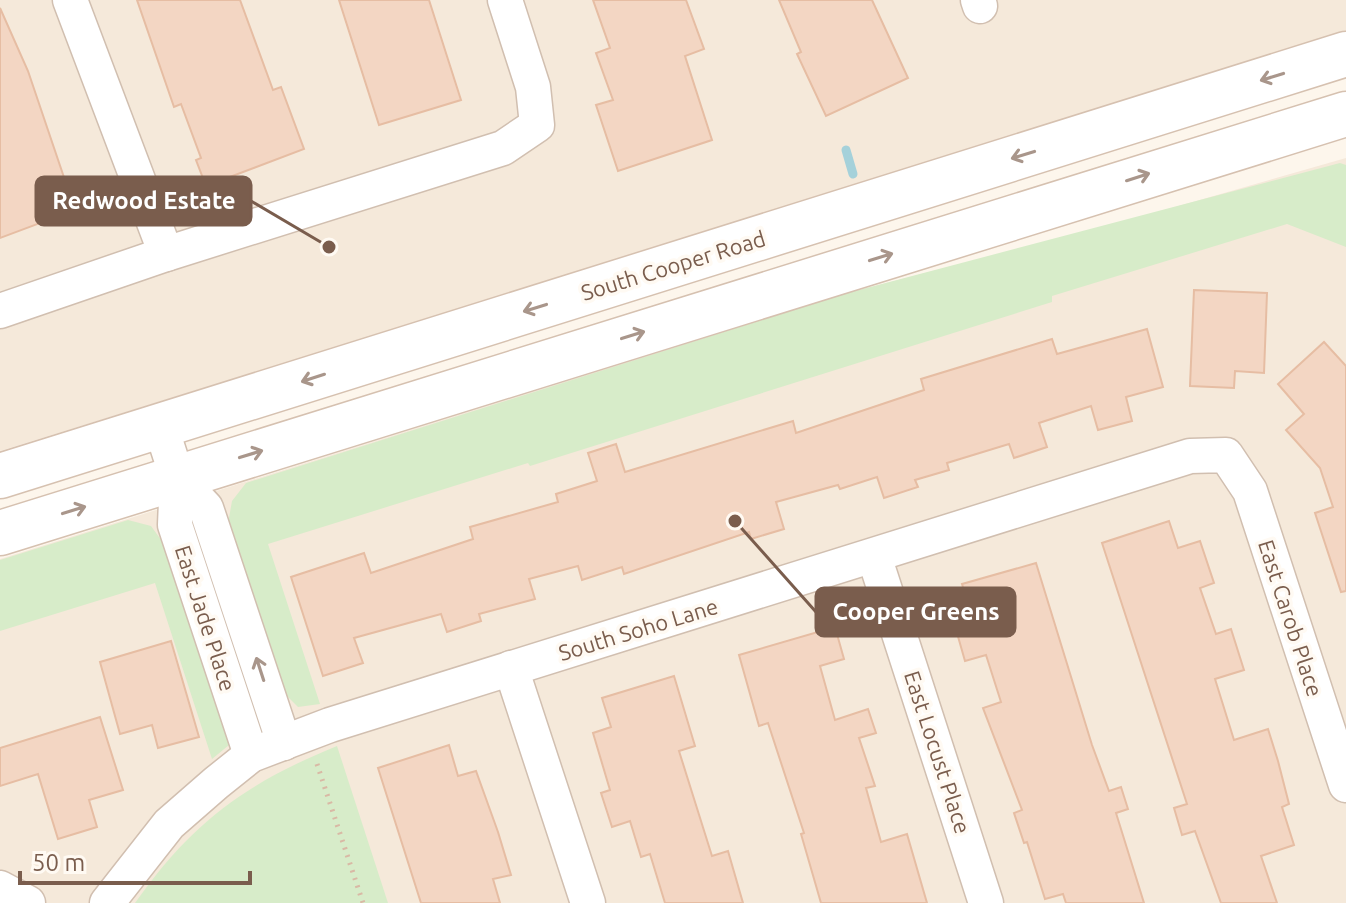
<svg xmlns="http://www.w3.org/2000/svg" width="1346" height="903" viewBox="0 0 1346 903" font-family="Ubuntu,sans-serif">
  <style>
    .residential { fill: #f5e9da }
    .green { fill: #d7ecc9 }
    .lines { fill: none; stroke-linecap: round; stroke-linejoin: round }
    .stream { stroke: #a5d1da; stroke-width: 9 }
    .building { fill: #f3d6c3; stroke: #e6bda3; stroke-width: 2 }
    .street-casing { stroke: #d1bfb0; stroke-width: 37 }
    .secondary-casing { stroke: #d6c1b0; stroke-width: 47 }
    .path { stroke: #d9b9a5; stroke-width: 5; stroke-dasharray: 2 6; stroke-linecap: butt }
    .street { stroke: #fff; stroke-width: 34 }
    .secondary { stroke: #fff; stroke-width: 44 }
    .oneway { stroke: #a9968b }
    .labels { text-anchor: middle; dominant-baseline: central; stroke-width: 7; stroke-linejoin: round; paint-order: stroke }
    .street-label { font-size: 22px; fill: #7a5d4d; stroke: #fffaf3 }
    .leader { fill: none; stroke: #7a5d4d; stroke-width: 3 }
    .callout-dot { fill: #7a5d4d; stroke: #fffaf3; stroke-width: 3 }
    .callout { fill: #7a5d4d; stroke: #7a5d4d; stroke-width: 3 }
    .callout-label { font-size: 24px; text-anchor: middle; font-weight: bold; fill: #fff }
  </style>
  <rect width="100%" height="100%" fill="#fdf6ec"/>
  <g class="residential">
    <polygon points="0,0 1346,0 1346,34 0,451"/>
    <polygon points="1346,158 1346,903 0,903 0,559 844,294 1116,224"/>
  </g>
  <g class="green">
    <polygon points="1340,163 1346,165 1346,247 1287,224 1052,296 1052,302 530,466 528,463 268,544 320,704 298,707 282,691 227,529 232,501 246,483 844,294"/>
    <polygon points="128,520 151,526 172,555 230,727 229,745 212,759 155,583 0,631 0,560"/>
    <path d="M337 746 388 903H135C192 822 246 783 337 746Z"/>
  </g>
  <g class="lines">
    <polyline class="stream" points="846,150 853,174"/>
  </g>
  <g class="building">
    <polygon points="137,0 240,0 273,90 281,87 304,149 206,186 196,160 201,158 181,104 174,107"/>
    <polygon points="339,0 429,0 461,100 379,125"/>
    <polygon points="593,0 686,0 704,49 685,56 712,140 618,171 596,105 613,100 596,53 610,48"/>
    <polygon points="779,0 872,0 908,78 826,116 797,54 801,52"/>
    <polygon points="0,8 28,71 75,210 0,238"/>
    <polygon points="1194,290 1267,293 1264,373 1235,371 1234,388 1190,386"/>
    <polygon points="1147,329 1163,387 1126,397 1132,421 1098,430 1091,406 1039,423 1047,447 1014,458 1009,444 947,463 949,470 915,480 918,487 884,498 877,477 840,489 838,485 776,502 784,529 751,539 749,532 624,574 622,567 582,580 578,566 529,579 535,599 479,614 481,621 447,632 441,614 354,638 363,663 323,676 291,577 364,553 371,573 473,539 470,527 558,502 556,494 597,481 588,453 616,444 625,472 793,421 796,433 924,390 921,379 1052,339 1057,354"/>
    <polygon points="1324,342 1346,366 1346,591 1341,592 1315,513 1333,507 1320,468 1286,430 1304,414 1278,384"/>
    <polygon points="1169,521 1178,548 1200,541 1214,583 1200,588 1216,634 1231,629 1244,670 1215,679 1234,740 1268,729 1278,761 1289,804 1282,807 1294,845 1261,856 1277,903 1221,903 1195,831 1182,835 1174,808 1187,804 1102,543"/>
    <polygon points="1036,563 1092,745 1109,791 1121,787 1128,809 1116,813 1144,903 1066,903 1063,894 1045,899 1027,842 1024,843 1014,813 1022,810 983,708 1001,702 986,655 965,661 953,619 971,614 962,584"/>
    <polygon points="835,627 844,659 820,666 835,720 868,709 876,733 859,738 875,786 866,788 881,842 907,834 927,903 821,903 801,834 804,833 768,723 759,726 739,655"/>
    <polygon points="171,641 199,737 158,748 152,725 120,734 100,662"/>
    <polygon points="674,676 695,746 679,751 712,856 728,851 743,903 665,903 650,854 641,857 630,821 612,827 601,793 610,790 593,733 611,727 602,698"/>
    <polygon points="100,717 123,790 89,800 97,827 58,839 38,774 0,786 0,748"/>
    <polygon points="449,745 458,776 476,771 498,832 511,875 493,879 500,903 421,903 378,768"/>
  </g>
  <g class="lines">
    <g class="street-casing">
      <g id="street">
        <polyline points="70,0 166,254"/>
        <polyline points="978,0 980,6"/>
        <polyline points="0,311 166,254 503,148 537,125 533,87 505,0"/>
        <polyline points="161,427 177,477 175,525 251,755"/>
        <polyline points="177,477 206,508 284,743"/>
        <polyline points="874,556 986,903"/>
        <polyline points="511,668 588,903"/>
        <polyline points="0,888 28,903"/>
        <polyline points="107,903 169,824 216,783 251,755 330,725 1190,456 1226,455 1250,491 1346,785"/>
      </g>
    </g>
    <g class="secondary-casing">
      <g id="secondary">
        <polyline points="0,476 1346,54"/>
        <polyline points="0,533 1346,114"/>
      </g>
    </g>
    <polyline class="path" points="317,764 363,903"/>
    <use href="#street" class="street"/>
    <use href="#secondary" class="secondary"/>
  </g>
  <defs><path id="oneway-shaft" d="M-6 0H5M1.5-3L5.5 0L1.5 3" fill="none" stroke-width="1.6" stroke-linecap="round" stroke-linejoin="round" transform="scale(2)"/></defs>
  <g class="oneway">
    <use href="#oneway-shaft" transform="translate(1272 77) rotate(163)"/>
    <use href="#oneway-shaft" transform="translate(1023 155) rotate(163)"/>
    <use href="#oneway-shaft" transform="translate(1138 177) rotate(-18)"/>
    <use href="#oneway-shaft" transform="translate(881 257) rotate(-17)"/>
    <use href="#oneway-shaft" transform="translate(535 308) rotate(163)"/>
    <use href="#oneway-shaft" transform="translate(633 335) rotate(-17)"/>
    <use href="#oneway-shaft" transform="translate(313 378) rotate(162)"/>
    <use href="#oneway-shaft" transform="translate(251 454) rotate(-17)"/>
    <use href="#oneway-shaft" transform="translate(74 510) rotate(-17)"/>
    <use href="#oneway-shaft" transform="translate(260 669) rotate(-108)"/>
  </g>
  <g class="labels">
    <g class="street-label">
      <text transform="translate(673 265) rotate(-17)">South Cooper Road</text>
      <text transform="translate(206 618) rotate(72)">East Jade Place</text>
      <text transform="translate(1291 618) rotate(72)">East Carob Place</text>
      <text transform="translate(638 629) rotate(-17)">South Soho Lane</text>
      <text transform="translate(938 752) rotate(72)">East Locust Place</text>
    </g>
  </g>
  <path class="leader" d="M329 247L251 201M735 521L816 612"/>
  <g class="callout-dot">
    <circle cx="329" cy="247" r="8"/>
    <circle cx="735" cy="521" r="8"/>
  </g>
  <g class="callout">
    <rect x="36" y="177" width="215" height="48" rx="8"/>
    <rect x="816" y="588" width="199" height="48" rx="8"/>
  </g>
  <g class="callout-label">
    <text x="144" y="209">Redwood Estate</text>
    <text x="916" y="620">Cooper Greens</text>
  </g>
  <path d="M20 871v12h230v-12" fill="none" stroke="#7a5d4d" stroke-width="4"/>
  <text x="32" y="871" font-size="24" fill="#7a5d4d" stroke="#fffaf3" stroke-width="6" paint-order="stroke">50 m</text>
</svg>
